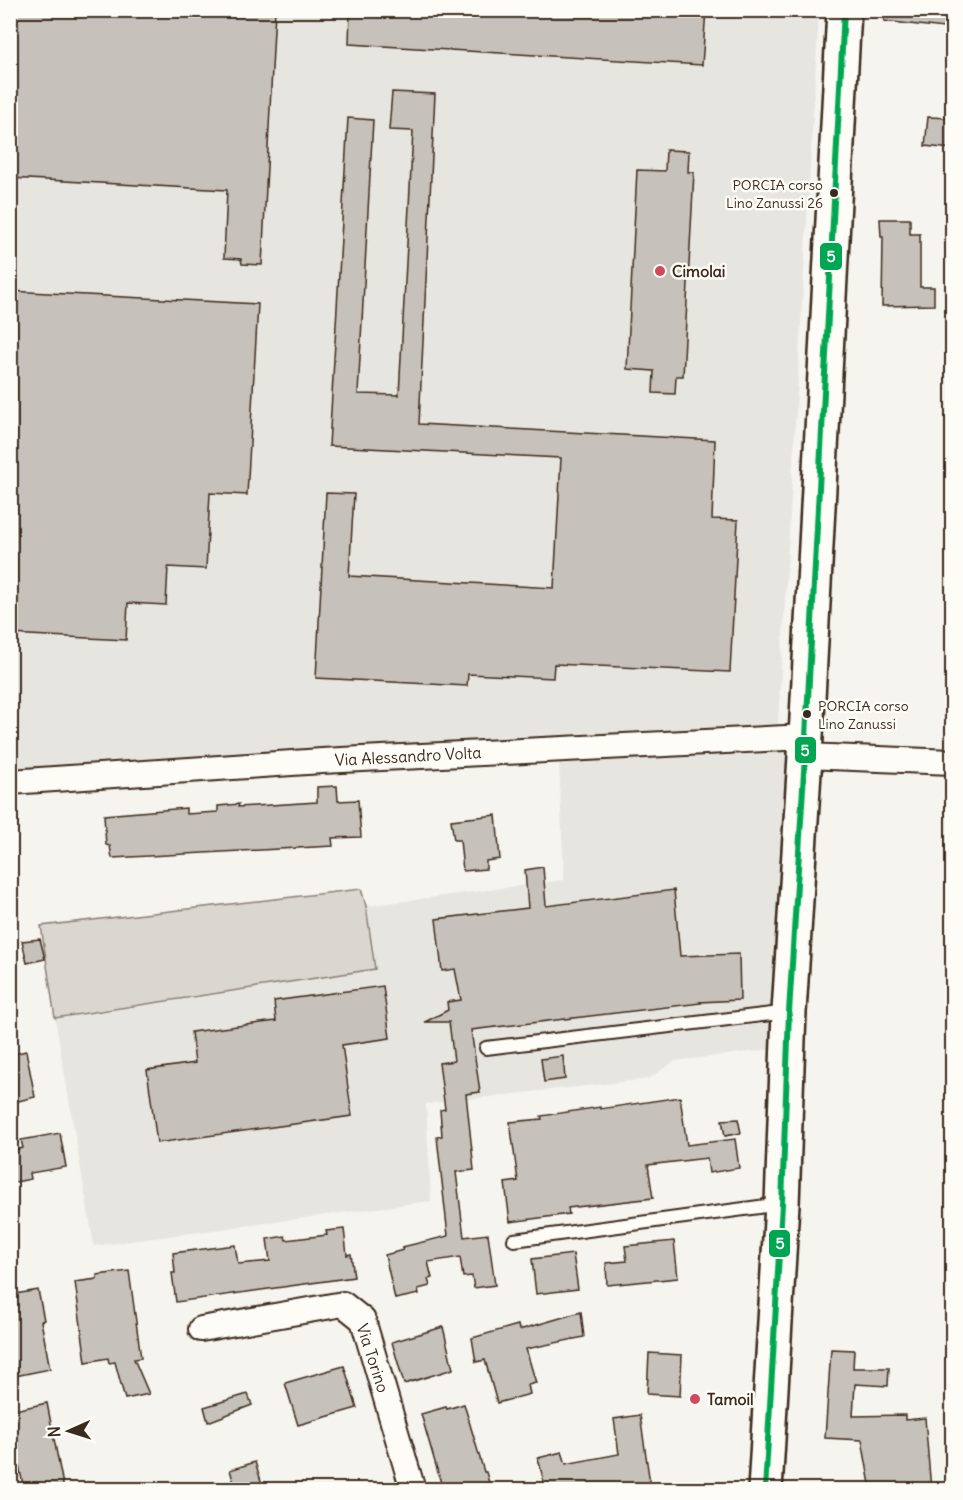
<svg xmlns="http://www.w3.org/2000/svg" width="963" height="1500" viewBox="0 0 963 1500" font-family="Delius,sans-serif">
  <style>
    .built { fill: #e7e5df }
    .green { fill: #dad6d0; stroke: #8a8077; stroke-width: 1.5 }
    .building { fill: #c7c1bb; stroke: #3b2a1e; stroke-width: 1.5 }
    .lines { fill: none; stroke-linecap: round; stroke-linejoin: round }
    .service-casing { stroke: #3b2a1e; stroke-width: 16 }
    .minor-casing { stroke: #3b2a1e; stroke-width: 28 }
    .primary-casing { stroke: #3b2a1e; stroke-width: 38 }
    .service { stroke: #fdfcf7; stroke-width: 12 }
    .minor { stroke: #fdfcf7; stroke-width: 24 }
    .primary { stroke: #fdfcf7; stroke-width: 33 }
    .bus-1-casing { stroke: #fdfcf7; stroke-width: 10 }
    .bus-1 { stroke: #00a651; stroke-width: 6 }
    .bus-dot { fill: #3b2a1e; stroke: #fdfcf7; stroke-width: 2 }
    .poi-dot { fill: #d1495b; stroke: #fdfcf7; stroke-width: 2 }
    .labels { text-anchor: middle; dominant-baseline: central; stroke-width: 5; stroke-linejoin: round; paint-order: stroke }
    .bus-label { font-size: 14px; fill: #3b2a1e; stroke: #fdfcf7; text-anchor: end }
    .poi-label { font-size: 16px; font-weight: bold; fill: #3b2a1e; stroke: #fdfcf7; text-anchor: start }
    .street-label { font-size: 16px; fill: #3b2a1e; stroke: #fdfcf7 }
    .line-badge { stroke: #fdfcf7; stroke-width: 2 }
    .badge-label { font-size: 16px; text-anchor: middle; font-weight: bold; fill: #fff }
  </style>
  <rect width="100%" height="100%" fill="#f5f4ee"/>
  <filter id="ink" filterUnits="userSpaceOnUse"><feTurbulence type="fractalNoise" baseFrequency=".0167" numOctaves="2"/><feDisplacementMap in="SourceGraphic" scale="12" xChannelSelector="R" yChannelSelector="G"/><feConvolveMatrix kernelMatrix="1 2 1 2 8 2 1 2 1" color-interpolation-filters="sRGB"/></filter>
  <g filter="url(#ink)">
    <polygon class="built" points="11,11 819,11 778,723 799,744 783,1048 675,1061 648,1079 426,1104 431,1201 94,1246 55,1018 374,969 366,906 564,880 558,737 11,769"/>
    <polygon class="green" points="361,889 366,906 375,969 55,1018 41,926"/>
    <g class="building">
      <polygon points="10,10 275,10 262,265 242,264 241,259 224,258 227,190 10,178"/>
      <polygon points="350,10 706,10 702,65 349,44"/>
      <polygon points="884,10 952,10 952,29 884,21"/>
      <polygon points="392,92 435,94 419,424 715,440 712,519 738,520 730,672 554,664 553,678 468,674 467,686 316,678 326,493 354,494 349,576 554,588 561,458 329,446 348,118 373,120 358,394 399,395 413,131 389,130"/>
      <polygon points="928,117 952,118 952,149 925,146"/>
      <polygon points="666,150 689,151 688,172 694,172 683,376 676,376 675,394 653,393 654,371 627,369 637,170 665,171"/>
      <polygon points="880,219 910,219 910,234 920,234 920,287 934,287 934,305 882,306 883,237 881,237"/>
      <polygon points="10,291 258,304 247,495 210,493 206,569 168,567 166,605 128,603 126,640 10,634"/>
      <polygon points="337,786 338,801 358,800 361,837 332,838 333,846 112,858 110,846 106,845 104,815 186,808 186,814 218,812 218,806 239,804 238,807 317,802 317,787"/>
      <polygon points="496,815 500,859 486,861 486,869 463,871 460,840 454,840 451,820"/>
      <polygon points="543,867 546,906 674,890 680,956 739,954 740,1000 700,1002 701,1003 471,1030 480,1092 466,1094 474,1170 456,1172 464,1237 488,1234 495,1285 474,1288 472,1276 463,1277 460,1257 428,1262 432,1278 428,1279 430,1286 418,1289 419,1294 395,1299 385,1255 403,1250 402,1247 448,1236 437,1137 442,1136 440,1110 445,1109 439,1063 454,1061 449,1022 425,1022 448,1010 447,1002 461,1000 455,969 442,971 436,919 528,908 525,870"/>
      <polygon points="40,939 45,959 27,963 22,941"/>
      <polygon points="383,986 390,1038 342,1045 352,1116 157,1143 147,1070 195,1063 191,1032 276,1021 274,1001"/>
      <polygon points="26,1051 35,1097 10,1103 10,1055"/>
      <polygon points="563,1056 565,1079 544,1082 541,1059"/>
      <polygon points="680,1097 687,1145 735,1139 739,1168 709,1173 707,1158 648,1165 653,1198 568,1208 569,1214 510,1222 505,1183 518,1181 510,1122 542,1119 541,1116 600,1107 600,1109"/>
      <polygon points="738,1119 741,1133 725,1136 722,1120"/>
      <polygon points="60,1133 66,1167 30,1173 31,1179 10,1183 10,1151 23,1148 21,1140"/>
      <polygon points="344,1229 347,1255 351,1254 354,1277 176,1302 172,1273 175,1273 173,1253 235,1245 238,1264 270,1261 267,1239 285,1236 286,1240 327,1235 326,1231"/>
      <polygon points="674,1241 678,1278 607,1285 606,1263 627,1261 625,1246"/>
      <polygon points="573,1254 578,1289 536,1294 532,1259"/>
      <polygon points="129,1271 141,1358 134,1359 149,1394 125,1399 115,1362 109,1363 108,1358 86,1362 75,1282 97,1279 97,1275"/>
      <polygon points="38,1290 44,1320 41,1321 50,1369 10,1377 10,1295"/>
      <polygon points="581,1312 584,1337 526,1349 536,1383 528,1385 530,1394 497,1403 485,1360 476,1362 472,1338 518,1325 519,1330"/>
      <polygon points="443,1327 453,1369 404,1384 392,1342"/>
      <polygon points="831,1349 854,1350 853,1368 889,1368 888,1386 855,1384 853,1416 905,1415 905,1420 925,1418 931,1490 871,1490 862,1440 825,1438"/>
      <polygon points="649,1353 682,1355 680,1396 647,1394"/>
      <polygon points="344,1366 357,1408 298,1425 285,1383"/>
      <polygon points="248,1394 252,1405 208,1422 204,1407"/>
      <polygon points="47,1403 64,1490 24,1490 10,1421 10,1411"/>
      <polygon points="464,1404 484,1472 486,1472 491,1490 443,1490 421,1414 446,1407 447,1409"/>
      <polygon points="640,1415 651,1490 546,1490 538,1458 562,1452 566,1464 619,1454 614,1419"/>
      <polygon points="255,1462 264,1490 236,1490 230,1470"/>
    </g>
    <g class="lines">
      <g class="service-casing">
        <g id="service">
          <polyline points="486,1048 788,1012"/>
          <polyline points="514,1240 781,1204"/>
        </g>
      </g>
      <g class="minor-casing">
        <g id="minor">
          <polyline points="805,756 952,762"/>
          <polyline points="10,782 322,761 806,737"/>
          <polyline points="201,1329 343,1304 363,1320 413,1490"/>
        </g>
      </g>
      <g class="primary-casing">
        <polyline id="primary" points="765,1490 782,1204 789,1012 805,756 844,10"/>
      </g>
      <use href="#service" class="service"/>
      <use href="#minor" class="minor"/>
      <use href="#primary" class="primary"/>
      <g class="bus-1-casing">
        <polyline id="bus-1" points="765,1490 782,1204 789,1012 805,756 844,10"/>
      </g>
      <use href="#bus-1" class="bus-1"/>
    </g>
  </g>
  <g class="bus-dot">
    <circle cx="834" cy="193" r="5"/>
    <circle cx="807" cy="714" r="5"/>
  </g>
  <g class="poi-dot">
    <circle cx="660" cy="271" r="6"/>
    <circle cx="695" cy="1399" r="6"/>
  </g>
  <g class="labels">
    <g class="bus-label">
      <text x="823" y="185">PORCIA corso<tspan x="823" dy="18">Lino Zanussi 26</tspan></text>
      <text x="818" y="706" text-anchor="start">PORCIA corso<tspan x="818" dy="18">Lino Zanussi</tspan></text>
    </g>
    <g class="poi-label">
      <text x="672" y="271">Cimolai</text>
      <text x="707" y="1399">Tamoil</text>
    </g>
    <g class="street-label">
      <text transform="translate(408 756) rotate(-3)">Via Alessandro Volta</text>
      <text transform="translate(373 1358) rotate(72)">Via Torino</text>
    </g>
  </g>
  <g class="line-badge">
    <rect x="819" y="242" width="24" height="29" rx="6" fill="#00a651"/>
    <rect x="794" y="736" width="23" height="28" rx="6" fill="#00a651"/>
    <rect x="768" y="1229" width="23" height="29" rx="6" fill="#00a651"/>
  </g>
  <g class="badge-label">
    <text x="831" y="262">5</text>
    <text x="805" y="756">5</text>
    <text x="780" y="1249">5</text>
  </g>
  <rect width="963" height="1500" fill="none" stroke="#fdfcf7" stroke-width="36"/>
  <rect x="18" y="18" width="927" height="1464" fill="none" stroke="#3b2a1e" stroke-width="2" filter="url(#ink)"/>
  <g transform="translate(69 1431) rotate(267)" stroke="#fdfcf7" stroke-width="4.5" paint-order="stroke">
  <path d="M0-4.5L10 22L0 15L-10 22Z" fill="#3b2a1e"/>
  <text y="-9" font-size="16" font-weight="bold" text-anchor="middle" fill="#3b2a1e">N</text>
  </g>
</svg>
